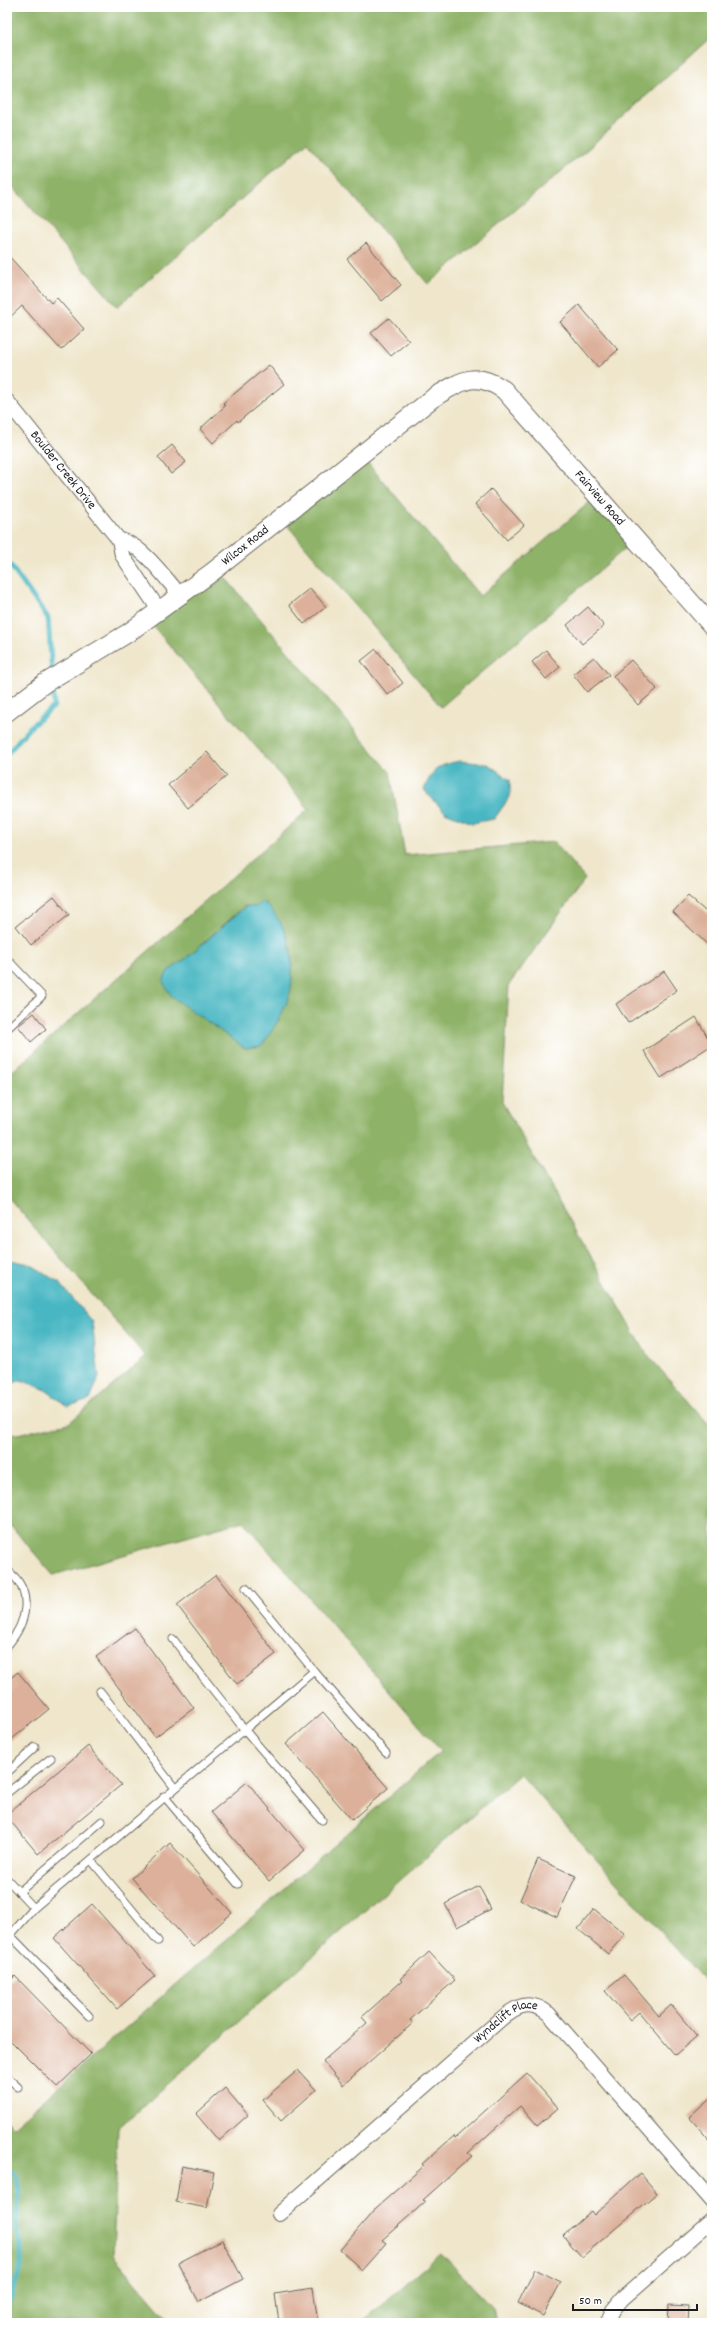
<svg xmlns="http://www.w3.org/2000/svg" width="719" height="2330" viewBox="0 0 719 2330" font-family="Dekko,sans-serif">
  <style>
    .forest { fill: #8eb267; stroke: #556742; fill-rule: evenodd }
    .water { fill: #49b7c3; stroke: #326a70 }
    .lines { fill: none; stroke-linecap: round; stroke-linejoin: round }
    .stream { stroke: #49b7c3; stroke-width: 5 }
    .building { fill: #dcb09a }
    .service-casing { stroke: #666359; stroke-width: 9 }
    .minor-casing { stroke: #666359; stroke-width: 16 }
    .tertiary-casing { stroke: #666359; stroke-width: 20 }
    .service { stroke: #fff; stroke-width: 7 }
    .minor { stroke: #fff; stroke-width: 14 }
    .tertiary { stroke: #fff; stroke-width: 18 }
    .labels { text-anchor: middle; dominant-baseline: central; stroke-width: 3; stroke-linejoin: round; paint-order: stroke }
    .street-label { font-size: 13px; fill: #1c1c1c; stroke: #fff }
  </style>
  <rect width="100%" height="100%" fill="#fff"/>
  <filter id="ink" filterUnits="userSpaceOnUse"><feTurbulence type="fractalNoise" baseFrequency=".025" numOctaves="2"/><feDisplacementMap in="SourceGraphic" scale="8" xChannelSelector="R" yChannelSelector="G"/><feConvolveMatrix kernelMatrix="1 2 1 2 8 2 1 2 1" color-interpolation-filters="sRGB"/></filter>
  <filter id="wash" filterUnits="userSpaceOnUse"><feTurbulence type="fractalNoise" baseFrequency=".012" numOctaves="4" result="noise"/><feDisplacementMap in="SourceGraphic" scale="16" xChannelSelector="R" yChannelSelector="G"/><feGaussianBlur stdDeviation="0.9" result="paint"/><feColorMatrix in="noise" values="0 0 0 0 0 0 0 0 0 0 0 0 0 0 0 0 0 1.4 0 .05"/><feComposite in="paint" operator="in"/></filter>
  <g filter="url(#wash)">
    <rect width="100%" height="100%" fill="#efe6cb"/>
    <g class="forest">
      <polygon points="7,7 712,7 712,36 589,148 428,284 307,142 117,307 7,180"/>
      <polygon points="361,455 480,596 598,495 636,539 441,707 282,519"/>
      <path d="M217 568 390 772 405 855 554 842 585 879 509 985 502 1102 646 1353 712 1428V1989L520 1774 118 2128 113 2255 171 2323H7V2121L13 2127 441 1751 243 1521 53 1575 7 1521V1432L18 1434 69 1423 146 1357 8 1197 7 1076 309 809 147 619ZM245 906 255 907 291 947C290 983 283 1017 261 1046L245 1048 232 1038 167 972 184 960Z"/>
      <polygon points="441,2253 493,2308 496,2323 361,2323"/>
    </g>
    <g class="water">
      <path d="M460 761 488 764 510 780V797L494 819 472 823 445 812 424 790C432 769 438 765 460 761Z"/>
      <path d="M262 901C288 922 295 955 291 987 289 1005 272 1032 261 1046L245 1048 172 997 163 982 167 972 184 960 246 906 255 907Z"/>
      <polygon points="10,1260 30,1264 59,1282 92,1322 99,1377 90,1400 68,1406 44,1389 21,1380 7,1386 7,1261"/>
    </g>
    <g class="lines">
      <g class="stream">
        <polyline points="7,561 48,618 52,674"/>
        <polyline points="7,754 29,728 54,706 52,682"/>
        <polyline points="7,2170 16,2175 19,2192 16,2228 21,2244 21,2267 7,2307"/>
      </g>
    </g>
    <g id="blocks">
      <g class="building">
        <polygon points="366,243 401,285 382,301 347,259"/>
        <polygon points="7,254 51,303 57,298 84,329 61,350 22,306 7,320"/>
        <polygon points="579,305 618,350 598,367 560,322"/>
        <polygon points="389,318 409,341 391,356 371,333"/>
        <polygon points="269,365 284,384 238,422 237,420 213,443 200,429 225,406 223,403"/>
        <polygon points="172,445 186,462 171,474 158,457"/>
        <polygon points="491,489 524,525 507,540 475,504"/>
        <polygon points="310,588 326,607 304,624 289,605"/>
        <polygon points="588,607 604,626 582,644 567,625"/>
        <polygon points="376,649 403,683 388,695 361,661"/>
        <polygon points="546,650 560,667 546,679 532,662"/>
        <polygon points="594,657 609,675 587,692 573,674"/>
        <polygon points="631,660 657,689 638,705 613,676"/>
        <polygon points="207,752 227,776 188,808 168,785"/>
        <polygon points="54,896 69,915 31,945 16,926"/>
        <polygon points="688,896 712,917 712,949 673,912"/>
        <polygon points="664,971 677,990 628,1023 616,1004"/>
        <polygon points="34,1013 46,1029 31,1042 18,1026"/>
        <polygon points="696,1017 712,1045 661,1078 644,1051"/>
        <polygon points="216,1575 276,1654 237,1684 177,1605"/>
        <polygon points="135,1628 194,1708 155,1737 96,1657"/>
        <polygon points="18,1672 49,1709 7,1743 7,1681"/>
        <polygon points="323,1712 388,1788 352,1820 286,1744"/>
        <polygon points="88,1746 121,1785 38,1854 7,1817 7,1814"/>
        <polygon points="247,1782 305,1850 269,1881 211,1812"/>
        <polygon points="170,1843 232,1913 193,1947 132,1878"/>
        <polygon points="538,1859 576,1876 557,1917 520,1900"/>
        <polygon points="479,1886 491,1909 457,1927 445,1904"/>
        <polygon points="92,1904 155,1976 117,2009 54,1938"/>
        <polygon points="594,1909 625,1934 608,1954 578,1929"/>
        <polygon points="429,1952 455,1980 410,2020 413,2023 343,2085 323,2061 367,2023 362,2017 402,1981 400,1979"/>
        <polygon points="624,1975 659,2016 671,2005 697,2036 675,2055 639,2012 630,2020 605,1991"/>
        <polygon points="15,1976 91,2054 57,2087 7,2037 7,1984"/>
        <polygon points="298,2070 316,2090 281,2121 263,2100"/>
        <polygon points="527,2073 558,2108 537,2126 520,2106 468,2153 472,2156 423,2200 425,2202 382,2240 386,2243 362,2270 340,2250 377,2207 424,2166 422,2164 454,2136 455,2138"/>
        <polygon points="225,2088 248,2115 219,2141 196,2114"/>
        <polygon points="712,2096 712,2143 689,2117"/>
        <polygon points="182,2166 214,2172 207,2208 176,2202"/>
        <polygon points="640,2173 657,2193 582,2257 563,2236 591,2211 594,2215"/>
        <polygon points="222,2240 243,2279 199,2302 178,2263"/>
        <polygon points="535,2269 561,2282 543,2316 518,2303"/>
        <polygon points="313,2288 318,2323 279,2323 275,2294"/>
        <polygon points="669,2305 689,2306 688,2323 668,2323"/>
      </g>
    </g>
  </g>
  <g filter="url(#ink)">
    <use href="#blocks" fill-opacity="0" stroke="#666359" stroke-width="1"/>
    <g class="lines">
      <g class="service-casing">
        <g id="service">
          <polyline points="7,959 42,996 7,1029"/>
          <path d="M7 1570C35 1591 27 1623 7 1646"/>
          <polyline points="246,1588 314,1671"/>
          <polyline points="173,1639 244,1729 322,1820"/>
          <polyline points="100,1691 174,1787"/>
          <polyline points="7,1773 35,1747"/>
          <polyline points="7,1793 51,1758"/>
          <polyline points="164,1796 238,1884"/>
          <polyline points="91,1860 158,1941"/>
          <polyline points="7,1879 34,1908 314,1671 386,1753"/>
          <polyline points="19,1892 102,1821"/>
          <polyline points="10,1935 89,2016"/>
          <polyline points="7,1939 34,1908"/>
          <polyline points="7,2077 18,2087"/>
        </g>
      </g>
      <g class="minor-casing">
        <g id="minor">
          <path id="s1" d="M7 401 119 540 122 555 159 610"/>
          <path d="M119 540C140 542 166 579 180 595"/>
          <path id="s2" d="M279 2214 501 2019C517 2005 531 1999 549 2014L712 2201"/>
          <polyline points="607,2323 613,2310 622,2299 712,2220"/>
        </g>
      </g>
      <g class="tertiary-casing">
        <g id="tertiary">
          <path id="s3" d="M7 712 45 683 128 633 211 573 433 398C461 381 475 370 504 390L712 626"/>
        </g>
      </g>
      <use href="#service" class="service"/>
      <use href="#minor" class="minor"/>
      <use href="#tertiary" class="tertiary"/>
    </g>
  </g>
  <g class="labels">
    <g class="street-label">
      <text stroke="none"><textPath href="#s1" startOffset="89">Boulder Creek Drive</textPath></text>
      <text stroke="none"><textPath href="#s3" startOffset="752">Fairview Road</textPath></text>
      <text stroke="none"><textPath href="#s3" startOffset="291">Wilcox Road</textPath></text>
      <text stroke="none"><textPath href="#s2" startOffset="299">Wyndclift Place</textPath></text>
    </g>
  </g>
  <rect width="719" height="2330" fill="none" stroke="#fff" stroke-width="24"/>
  <path d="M573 2304v6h124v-6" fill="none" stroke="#1c1c1c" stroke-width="2"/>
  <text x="579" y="2304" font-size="12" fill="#1c1c1c" stroke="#ffffff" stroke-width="3" paint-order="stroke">50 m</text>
</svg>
